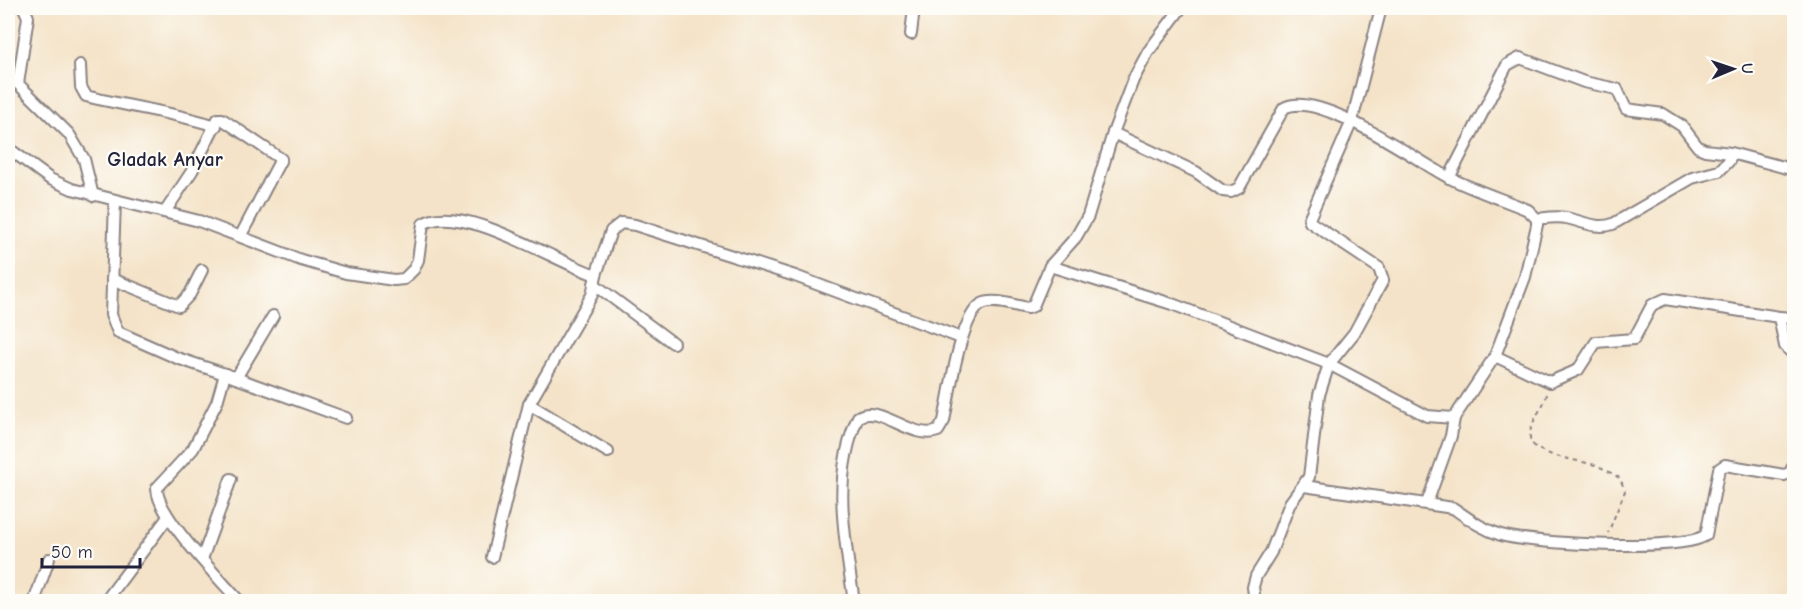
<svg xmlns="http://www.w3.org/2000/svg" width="1802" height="609" viewBox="0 0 1802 609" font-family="'Comic Neue',sans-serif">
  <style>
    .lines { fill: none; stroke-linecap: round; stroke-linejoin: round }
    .street-casing { stroke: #8b8282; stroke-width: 14 }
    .path { stroke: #8b8282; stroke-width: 2; stroke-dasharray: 4.5 4.5; stroke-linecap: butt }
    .street { stroke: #fff; stroke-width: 10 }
    .labels { text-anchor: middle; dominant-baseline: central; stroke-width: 4.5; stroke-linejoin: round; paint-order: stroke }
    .quarter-label { font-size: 20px; font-weight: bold; fill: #22223b; stroke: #fdfcf7 }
  </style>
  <rect width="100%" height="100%" fill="#fdfcf7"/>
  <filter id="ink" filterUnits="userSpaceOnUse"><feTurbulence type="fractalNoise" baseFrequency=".0167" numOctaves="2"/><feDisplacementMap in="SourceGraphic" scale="12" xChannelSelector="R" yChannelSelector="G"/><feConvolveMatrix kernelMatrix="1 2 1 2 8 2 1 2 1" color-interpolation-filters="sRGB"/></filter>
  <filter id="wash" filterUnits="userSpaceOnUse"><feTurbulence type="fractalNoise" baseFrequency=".008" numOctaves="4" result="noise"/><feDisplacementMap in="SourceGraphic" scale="24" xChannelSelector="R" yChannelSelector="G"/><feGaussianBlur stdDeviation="1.35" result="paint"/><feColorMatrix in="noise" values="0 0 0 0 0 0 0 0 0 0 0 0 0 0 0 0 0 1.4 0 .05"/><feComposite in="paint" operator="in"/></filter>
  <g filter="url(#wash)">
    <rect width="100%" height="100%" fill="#f4e3c8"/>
  </g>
  <g filter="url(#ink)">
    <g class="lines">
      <g class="street-casing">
        <g id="street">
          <polyline points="24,8 28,17 18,84 69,134 84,159 93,196"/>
          <polyline points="911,34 914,8"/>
          <path d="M80 65 81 87 86 96C129 107 173 112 216 126"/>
          <path d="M1113 133 1196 172 1223 191 1231 192 1239 188 1284 108C1318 89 1414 159 1448 177 1473 190 1502 199 1528 210L1537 219V225L1525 277 1495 356 1550 382 1578 370 1596 342 1634 339 1652 305 1665 299 1779 317 1785 346 1794 355"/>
          <path d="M8 148 50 179 72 189 199 221 301 260 346 273 394 280 404 279 414 269 418 260 423 224C460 200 559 264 596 275L611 231 621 223 635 225 795 276 961 338"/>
          <polyline points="1449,178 1507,65 1520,58 1584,82 1617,89 1626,109 1663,114 1682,126 1698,147 1705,150 1731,153"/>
          <path d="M115 201 111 315 118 332 177 358 225 374 217 402 193 449 157 488C156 515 220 579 240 602"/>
          <polyline points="165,212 192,171 218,119 222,119 281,159 241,235"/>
          <path d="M1537 219C1546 218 1556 216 1566 218 1582 221 1597 230 1613 224L1692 178 1719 171 1729 161 1731 153 1794 170"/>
          <polyline points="1050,266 1172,304 1329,364 1427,416 1454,418 1495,356"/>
          <polyline points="112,279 179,306 190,294 202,270"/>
          <polyline points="594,284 673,343"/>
          <polyline points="1779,317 1794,318"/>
          <polyline points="225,374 346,418"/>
          <polyline points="236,378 273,316"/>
          <polyline points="529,404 608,452"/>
          <path d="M1304 486 1453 508C1469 519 1482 529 1501 535 1532 544 1683 552 1706 535L1719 469 1725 465 1784 475 1790 473 1794 464"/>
          <polyline points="1427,503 1451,436 1454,418"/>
          <polyline points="492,557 529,404 592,295 596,275"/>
          <polyline points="202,559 231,479"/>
          <polyline points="34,602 49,559"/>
          <polyline points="105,602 168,517"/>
          <path d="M854 602C845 537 831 479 858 417 880 403 911 441 938 431L944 421C949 397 960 315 982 304 994 298 1015 306 1028 308L1033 306 1050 266 1076 237 1088 216 1113 133 1133 80 1148 52 1181 8"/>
          <polyline points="1255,602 1253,587 1256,576 1271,552 1290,503 1309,477 1319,395 1329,364 1354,333 1383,280 1379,268 1310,222 1309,219 1352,121 1381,8"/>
        </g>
      </g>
      <path class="path" d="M1547 394C1544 408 1529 422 1530 437 1530 456 1580 460 1595 465 1604 468 1612 474 1620 478L1625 491 1608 533"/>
      <use href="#street" class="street"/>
    </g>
  </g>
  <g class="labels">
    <g class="quarter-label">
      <text x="165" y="159">Gladak Anyar</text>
    </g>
  </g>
  <rect width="1802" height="609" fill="none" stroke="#fdfcf7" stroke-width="30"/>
  <g transform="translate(1733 69) rotate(88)" stroke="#fdfcf7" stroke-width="4.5" paint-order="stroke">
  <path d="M0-4.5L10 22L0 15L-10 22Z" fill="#22223b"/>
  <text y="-9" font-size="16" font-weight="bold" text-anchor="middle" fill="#22223b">U</text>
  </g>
  <path d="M42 558v9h98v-9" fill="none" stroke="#22223b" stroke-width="3"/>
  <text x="51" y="558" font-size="18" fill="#22223b" stroke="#fdfcf7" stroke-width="4.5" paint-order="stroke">50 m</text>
</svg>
